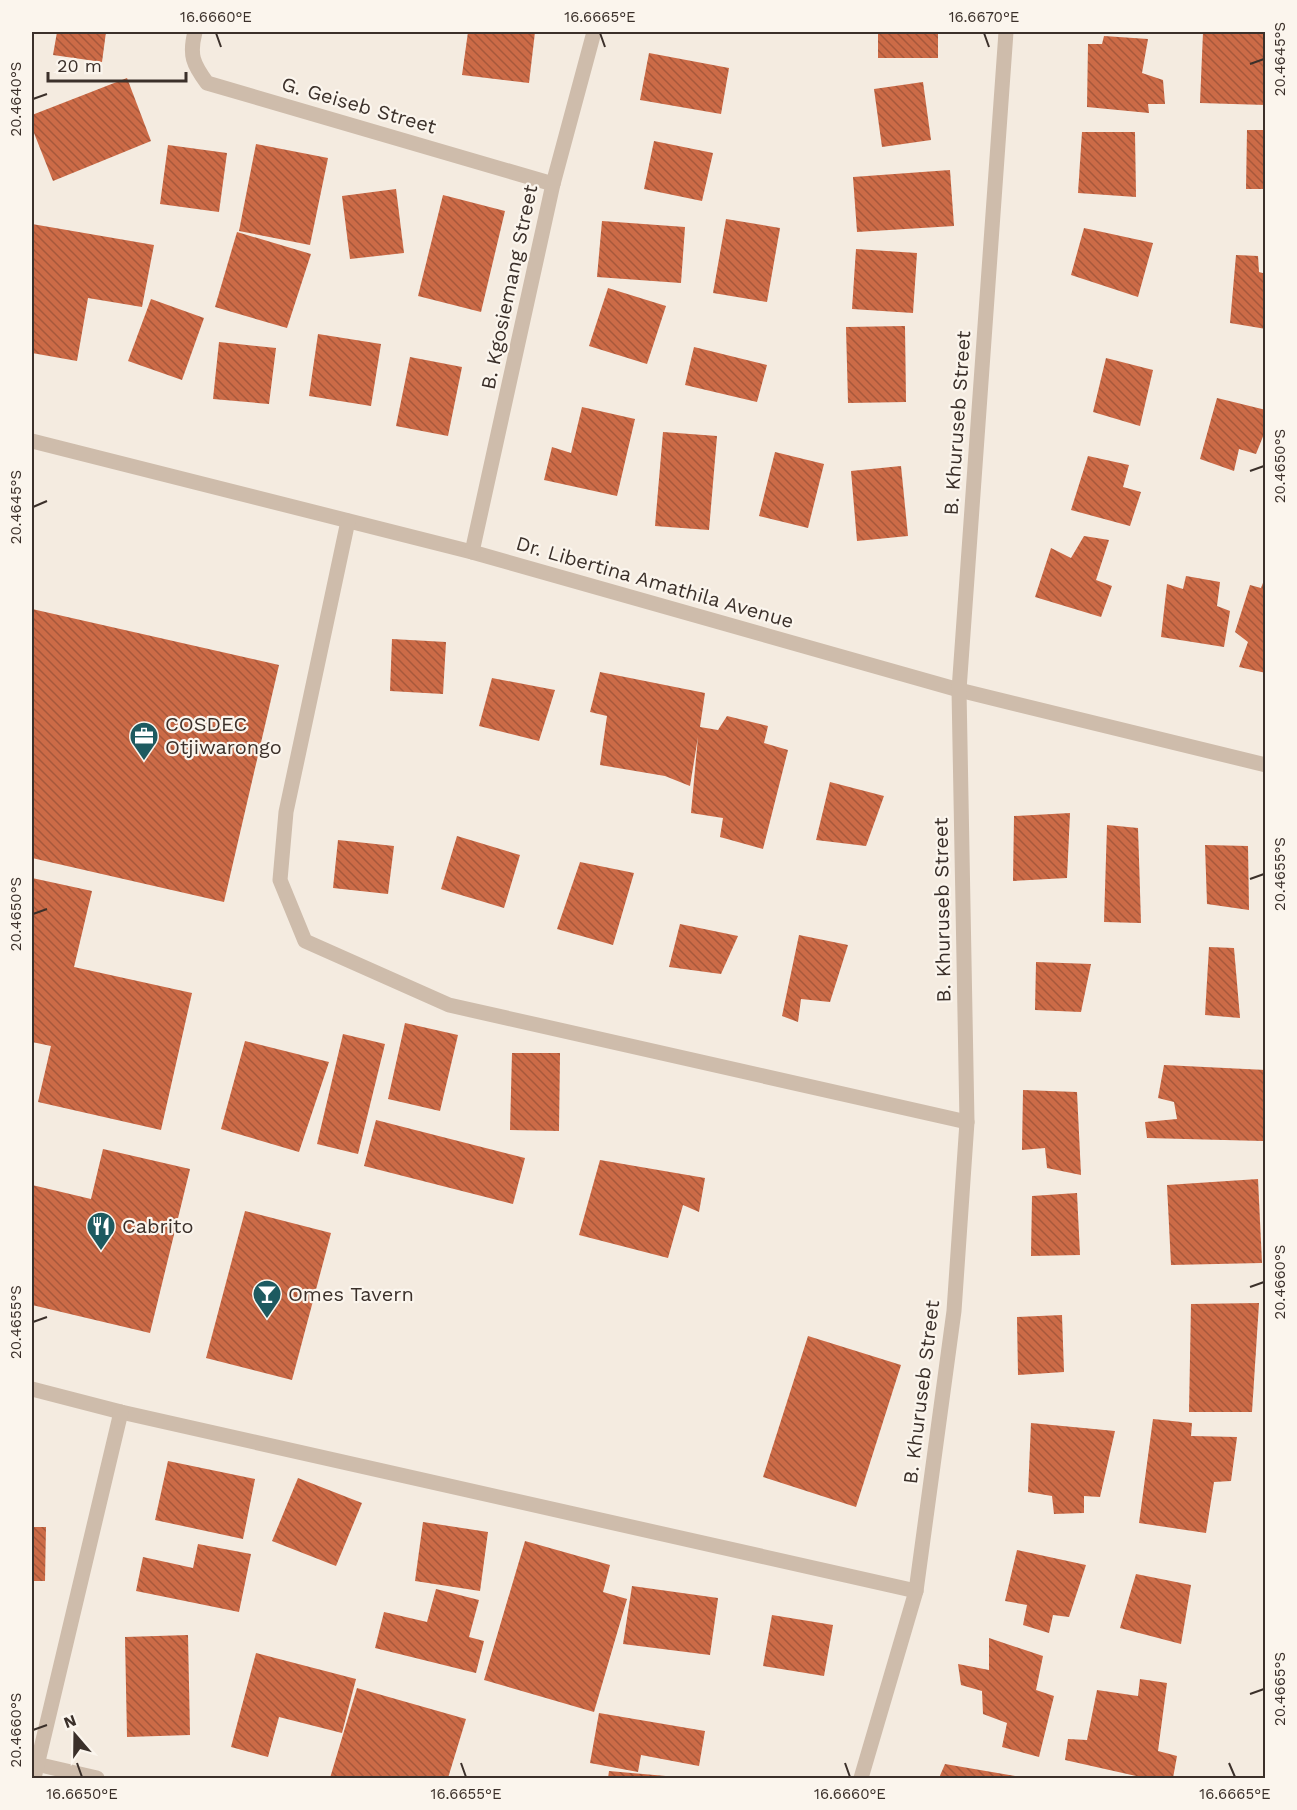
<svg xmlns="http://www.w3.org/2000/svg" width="1297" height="1810" viewBox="0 0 1297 1810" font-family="'Work Sans',sans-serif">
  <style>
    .building { fill: url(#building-back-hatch) }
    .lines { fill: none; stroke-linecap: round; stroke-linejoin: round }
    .minor { stroke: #cebcab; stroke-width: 15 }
    .ticks { fill: none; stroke: #3b302a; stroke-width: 2 }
    .labels { text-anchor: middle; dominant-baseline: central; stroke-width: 4.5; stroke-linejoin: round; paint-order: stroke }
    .street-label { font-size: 20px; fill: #3b302a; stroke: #fbf5ed }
    .poi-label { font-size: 20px; fill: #3b302a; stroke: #fbf5ed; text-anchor: start }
    .neatline { fill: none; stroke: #3b302a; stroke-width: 2 }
    .ticks-label { font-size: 15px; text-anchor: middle; fill: #3b302a }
  </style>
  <defs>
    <pattern id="building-back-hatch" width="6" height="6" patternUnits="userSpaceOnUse" patternTransform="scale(1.5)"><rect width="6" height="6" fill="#cc6b47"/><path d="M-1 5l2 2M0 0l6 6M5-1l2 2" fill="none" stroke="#a7583b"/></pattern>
  </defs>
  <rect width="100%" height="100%" fill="#f4ebe0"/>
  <g class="building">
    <polygon points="57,32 106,32 102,62 53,55"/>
    <polygon points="468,32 535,32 529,83 462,75"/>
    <rect x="878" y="32" width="60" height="26"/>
    <polygon points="1203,32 1266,32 1266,105 1200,103"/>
    <polygon points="1104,36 1148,39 1142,73 1163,80 1165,104 1148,104 1149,113 1087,107 1088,44 1102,44"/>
    <polygon points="649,53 729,68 721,114 640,100"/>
    <polygon points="127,78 151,141 53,181 32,128 32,115"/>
    <polygon points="923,82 931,140 882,147 874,89"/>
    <polygon points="1247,130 1266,130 1266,189 1246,189"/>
    <polygon points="1082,132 1135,132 1136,197 1078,193"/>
    <polygon points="654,141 713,153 702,201 644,189"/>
    <polygon points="256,144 328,158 310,245 239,231"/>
    <polygon points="168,145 227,153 219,212 160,204"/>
    <polygon points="950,170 954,226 857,232 853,177"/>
    <polygon points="396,189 404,253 350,259 342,196"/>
    <polygon points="443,195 505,211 481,312 418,296"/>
    <polygon points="726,219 780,228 767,302 713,293"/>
    <polygon points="602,221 685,227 681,283 597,277"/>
    <polygon points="32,224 154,245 142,307 88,298 77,361 32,353"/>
    <polygon points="1084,228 1153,243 1138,297 1071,275"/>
    <polygon points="237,232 311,254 287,328 215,307"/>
    <polygon points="856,249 917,253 913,313 852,309"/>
    <polygon points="1236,255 1258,256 1259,272 1266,274 1266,329 1230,323"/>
    <polygon points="608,288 666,306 647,364 589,346"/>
    <polygon points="151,299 204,318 182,380 128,361"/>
    <polygon points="905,326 906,402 848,403 846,327"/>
    <polygon points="318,334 381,344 371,406 309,396"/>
    <polygon points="219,342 276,348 269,404 213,399"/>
    <polygon points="694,347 767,365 757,402 685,385"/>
    <polygon points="410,357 462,367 448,436 396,426"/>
    <polygon points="1106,358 1153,370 1140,426 1093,412"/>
    <polygon points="1217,398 1266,410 1266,429 1256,454 1239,449 1234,471 1200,459"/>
    <polygon points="582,407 635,419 617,496 544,480 552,447 571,453"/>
    <polygon points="663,432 717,436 709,530 655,526"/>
    <polygon points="775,452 824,464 808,528 759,516"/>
    <polygon points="1088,456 1129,465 1123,487 1141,492 1130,526 1071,510"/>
    <polygon points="901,466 908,536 857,541 851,471"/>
    <polygon points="1084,536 1109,540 1096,580 1112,586 1101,617 1035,597 1051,548 1071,558"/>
    <polygon points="1266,575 1266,673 1239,667 1248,642 1235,632 1250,585 1261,588"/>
    <polygon points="1186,576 1220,582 1217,606 1230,611 1224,647 1161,637 1167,584 1183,589"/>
    <polygon points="32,609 279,665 224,902 32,858"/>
    <polygon points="392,639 446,642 443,694 390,691"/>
    <polygon points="600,672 705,693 700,727 718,730 727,716 768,726 764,743 788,750 763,849 720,837 723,818 691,813 698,737 690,786 665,776 600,765 607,716 590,712"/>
    <polygon points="492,678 555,690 539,741 479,726"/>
    <polygon points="830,782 884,796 866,846 816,840"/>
    <polygon points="1070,813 1067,878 1013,881 1014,816"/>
    <polygon points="1107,825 1138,828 1141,923 1104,922"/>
    <polygon points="457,836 520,855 504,908 441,889"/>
    <polygon points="338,840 394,846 388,894 333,888"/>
    <polygon points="1205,845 1248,846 1249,910 1207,904"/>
    <polygon points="580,862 634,873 613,945 557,929"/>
    <polygon points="32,878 92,891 74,967 192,993 161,1130 38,1102 51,1046 32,1042"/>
    <polygon points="680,924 738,936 721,974 669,967"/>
    <polygon points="799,935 848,945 830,1002 801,999 798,1022 782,1016"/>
    <polygon points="1209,947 1234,948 1240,1018 1205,1015"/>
    <polygon points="1036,962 1091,964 1081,1012 1035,1010"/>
    <polygon points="405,1023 458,1035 440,1111 388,1099"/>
    <polygon points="343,1034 385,1044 358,1154 317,1144"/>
    <polygon points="245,1041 329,1062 299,1152 221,1129"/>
    <polygon points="512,1053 560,1053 559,1131 510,1130"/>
    <polygon points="1164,1065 1266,1070 1263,1141 1147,1138 1145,1122 1177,1119 1174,1102 1158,1098"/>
    <polygon points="1023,1090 1077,1092 1081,1175 1047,1168 1045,1148 1022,1150"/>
    <polygon points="376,1120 525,1158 513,1204 364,1166"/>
    <polygon points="103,1149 190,1169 150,1333 32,1305 32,1185 91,1199"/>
    <polygon points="600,1160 705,1178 699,1212 683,1205 668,1258 579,1235"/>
    <polygon points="1258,1179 1262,1263 1171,1265 1167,1185"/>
    <polygon points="1077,1193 1080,1255 1031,1256 1032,1196"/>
    <polygon points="245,1211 331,1233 292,1380 206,1358"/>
    <polygon points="1259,1303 1252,1412 1189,1412 1191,1304"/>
    <polygon points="1062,1315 1064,1372 1018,1375 1017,1317"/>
    <polygon points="808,1336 901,1365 856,1507 763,1477"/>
    <polygon points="1153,1419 1192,1423 1191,1436 1237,1437 1231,1481 1214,1482 1206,1533 1139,1523"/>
    <polygon points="1031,1423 1115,1431 1100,1497 1084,1496 1084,1513 1054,1514 1052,1496 1028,1492"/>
    <polygon points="168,1461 255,1479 243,1539 155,1520"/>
    <polygon points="298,1478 362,1503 336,1566 272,1541"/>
    <polygon points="423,1522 488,1532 480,1591 415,1581"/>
    <polygon points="32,1527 46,1527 45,1581 32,1581"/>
    <polygon points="525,1541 610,1565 603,1592 627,1599 594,1712 484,1680"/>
    <polygon points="198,1544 251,1554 239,1612 136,1591 143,1557 193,1568"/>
    <polygon points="1017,1550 1086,1565 1069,1617 1053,1615 1049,1633 1023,1625 1027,1605 1005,1601"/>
    <polygon points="1136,1574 1191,1585 1181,1644 1120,1628"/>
    <polygon points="632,1586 718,1598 710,1655 623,1644"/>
    <polygon points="436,1589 479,1600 469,1637 484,1641 476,1673 375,1648 384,1612 427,1622"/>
    <polygon points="772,1615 833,1625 824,1676 763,1666"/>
    <polygon points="188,1635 190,1735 127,1737 125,1637"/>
    <polygon points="989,1638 1043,1656 1036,1690 1054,1696 1039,1757 1002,1747 1007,1723 983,1714 982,1691 961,1685 958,1664 989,1670"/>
    <polygon points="256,1653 356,1679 342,1733 279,1717 268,1757 231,1747"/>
    <polygon points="1140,1679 1167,1683 1158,1751 1177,1756 1173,1778 1145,1778 1065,1760 1068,1739 1087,1740 1097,1690 1138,1696"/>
    <polygon points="357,1688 466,1719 448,1778 330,1778"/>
    <polygon points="599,1713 705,1731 699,1766 641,1755 638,1772 590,1763"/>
    <polygon points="945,1764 1021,1777 1020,1778 939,1778"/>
    <polygon points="609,1771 677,1777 677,1778 608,1778"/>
  </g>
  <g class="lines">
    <g class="minor">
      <path d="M195 32C189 55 193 64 207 83L553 184"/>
      <polyline points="32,441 472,552 959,690 1266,765"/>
      <polyline points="348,521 286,812 280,880 305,941 449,1005 967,1122"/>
      <polyline points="472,552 553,184 594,32"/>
      <polyline points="32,1389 121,1412 916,1591"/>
      <polyline points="32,1763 97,1778"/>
      <polyline points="34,1778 121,1412"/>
      <polyline points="861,1778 916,1591 954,1311 967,1122 959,690 1006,32"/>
    </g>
  </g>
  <path class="ticks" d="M216 33 221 47M600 33 605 47M984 33 989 47M1250 64 1264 59M33 99 47 94M1250 471 1264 466M33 507 47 501M1250 879 1264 874M33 914 47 909M1250 1287 1264 1282M33 1322 47 1317M1250 1694 1264 1689M33 1730 47 1725M77 1763 82 1777M461 1763 466 1777M845 1763 850 1777M1229 1763 1235 1777"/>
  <defs>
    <g id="office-pin" transform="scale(1.5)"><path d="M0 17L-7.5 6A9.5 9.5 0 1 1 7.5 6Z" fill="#1d5a60" stroke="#fbf5ed"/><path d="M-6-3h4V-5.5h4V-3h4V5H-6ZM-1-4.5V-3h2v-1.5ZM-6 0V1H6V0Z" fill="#fff"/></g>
    <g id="restaurant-pin" transform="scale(1.5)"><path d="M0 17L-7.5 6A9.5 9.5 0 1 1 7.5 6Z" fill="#1d5a60" stroke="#fbf5ed"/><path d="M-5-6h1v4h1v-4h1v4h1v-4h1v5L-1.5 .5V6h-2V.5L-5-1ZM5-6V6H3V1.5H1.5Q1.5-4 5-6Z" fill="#fff"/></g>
    <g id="bar-pin" transform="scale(1.5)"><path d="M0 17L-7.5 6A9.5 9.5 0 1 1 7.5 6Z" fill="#1d5a60" stroke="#fbf5ed"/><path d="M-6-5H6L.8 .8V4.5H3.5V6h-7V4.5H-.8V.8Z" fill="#fff"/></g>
  </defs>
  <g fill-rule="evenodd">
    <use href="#office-pin" x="144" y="736"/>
    <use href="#restaurant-pin" x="101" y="1226"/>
    <use href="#bar-pin" x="267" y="1294"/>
  </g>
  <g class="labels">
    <g class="street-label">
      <text transform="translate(359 105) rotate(16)">G. Geiseb Street</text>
      <text transform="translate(509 287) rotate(-78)">B. Kgosiemang Street</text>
      <text transform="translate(957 423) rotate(-86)">B. Khuruseb Street</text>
      <text transform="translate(655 582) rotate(16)">Dr. Libertina Amathila Avenue</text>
      <text transform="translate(942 910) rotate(-91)">B. Khuruseb Street</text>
      <text transform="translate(921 1392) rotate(-83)">B. Khuruseb Street</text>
    </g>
    <g class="poi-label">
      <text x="165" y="724">COSDEC<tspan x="165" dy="23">Otjiwarongo</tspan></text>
      <text x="122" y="1226">Cabrito</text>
      <text x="288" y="1294">Omes Tavern</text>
    </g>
  </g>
  <rect width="1297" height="1810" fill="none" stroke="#fbf5ed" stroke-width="66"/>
  <g transform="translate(75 1735) rotate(340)" stroke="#fbf5ed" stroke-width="4.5" paint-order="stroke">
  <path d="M0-4.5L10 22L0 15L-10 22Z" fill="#3b302a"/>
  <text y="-9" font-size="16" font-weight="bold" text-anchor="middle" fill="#3b302a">N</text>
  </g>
  <path d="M48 72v9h138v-9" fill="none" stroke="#3b302a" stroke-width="3"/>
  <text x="57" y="72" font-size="18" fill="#3b302a" stroke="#fbf5ed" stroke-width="4.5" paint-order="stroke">20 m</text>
  <rect x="33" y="33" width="1231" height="1744" class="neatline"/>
  <g class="ticks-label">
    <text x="216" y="22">16.6660°E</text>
    <text x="600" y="22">16.6665°E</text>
    <text x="984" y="22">16.6670°E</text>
    <text transform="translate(1280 59) rotate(-90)" y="5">20.4645°S</text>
    <text transform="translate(16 99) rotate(-90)" y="5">20.4640°S</text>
    <text transform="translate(1280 466) rotate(-90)" y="5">20.4650°S</text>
    <text transform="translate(16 507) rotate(-90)" y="5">20.4645°S</text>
    <text transform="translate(1280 874) rotate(-90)" y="5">20.4655°S</text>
    <text transform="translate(16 914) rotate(-90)" y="5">20.4650°S</text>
    <text transform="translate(1280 1282) rotate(-90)" y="5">20.4660°S</text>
    <text transform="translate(16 1322) rotate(-90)" y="5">20.4655°S</text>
    <text transform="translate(1280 1689) rotate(-90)" y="5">20.4665°S</text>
    <text transform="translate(16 1730) rotate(-90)" y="5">20.4660°S</text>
    <text x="82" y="1799">16.6650°E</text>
    <text x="466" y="1799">16.6655°E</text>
    <text x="850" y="1799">16.6660°E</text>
    <text x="1235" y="1799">16.6665°E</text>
  </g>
</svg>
